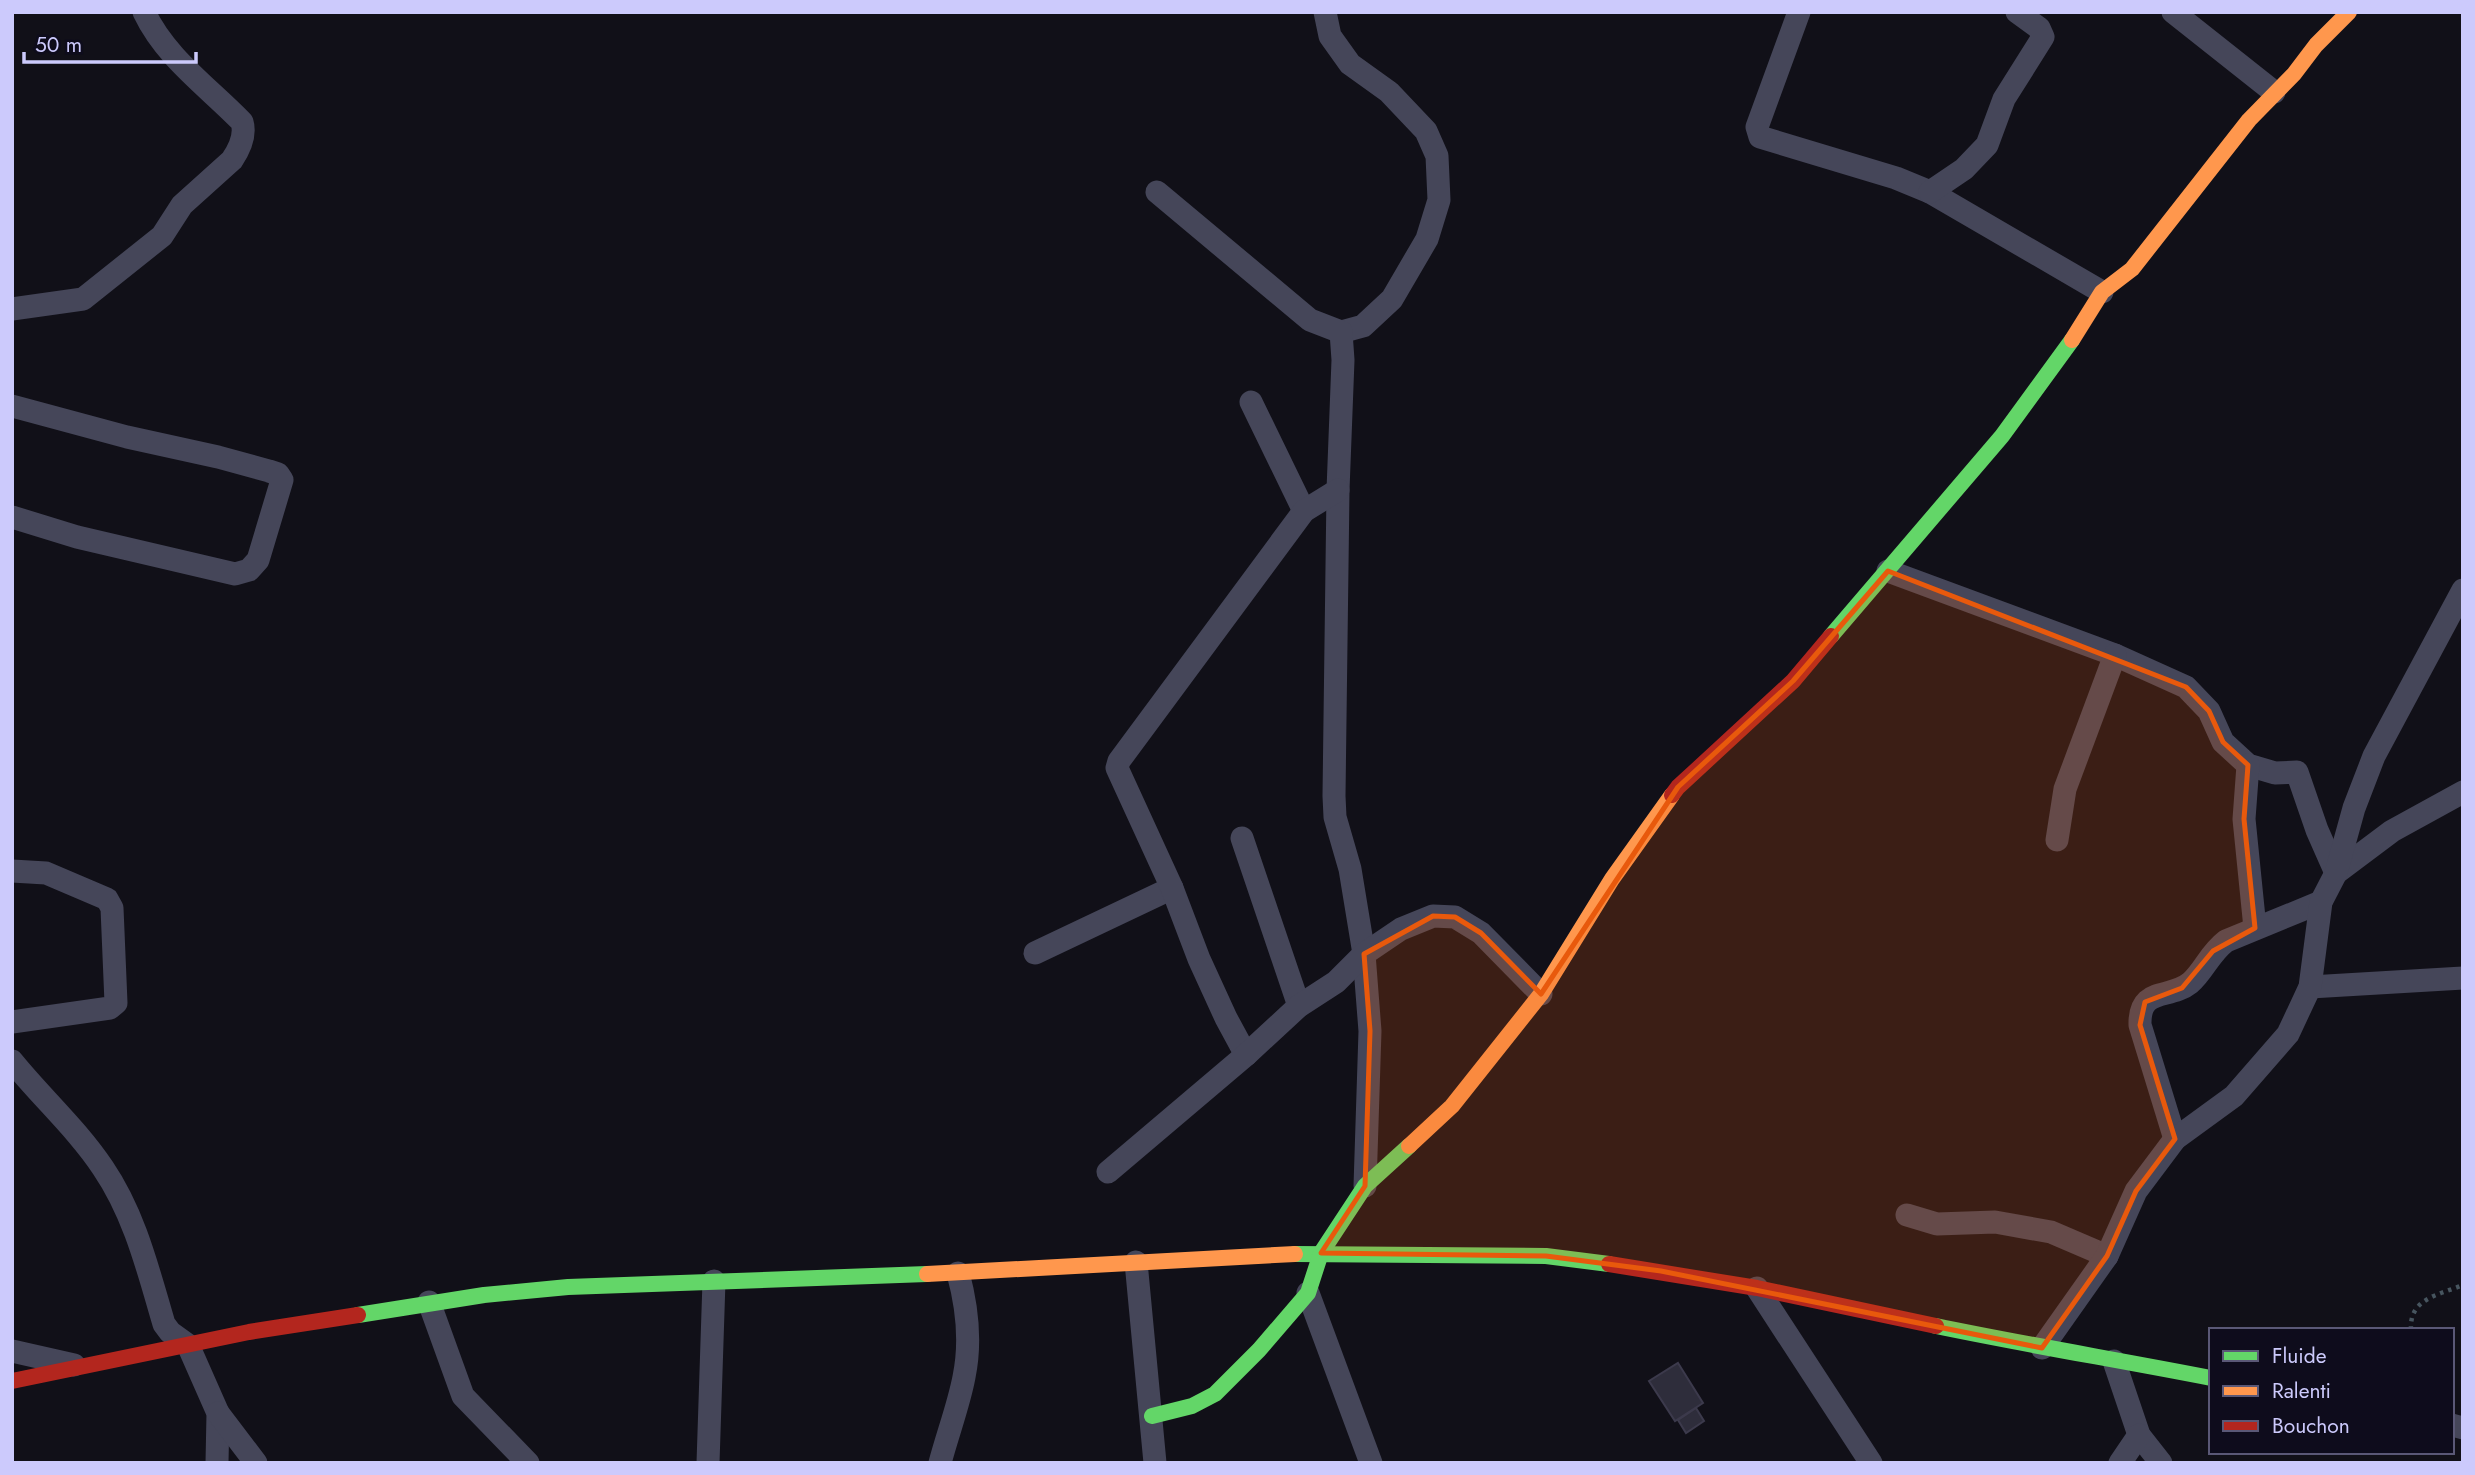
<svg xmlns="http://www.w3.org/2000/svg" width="2475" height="1475" viewBox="0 0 2475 1475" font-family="Jost,sans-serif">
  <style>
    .building { fill: #2e2d3b; stroke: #3c3a4c; stroke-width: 2 }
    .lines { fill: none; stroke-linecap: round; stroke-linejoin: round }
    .path { stroke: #47555f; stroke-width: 4.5; stroke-dasharray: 3.5 5; stroke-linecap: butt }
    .street { stroke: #454659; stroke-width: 23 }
    .fast { stroke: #63d668; stroke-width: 16 }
    .slow { stroke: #ff974d; stroke-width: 16 }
    .jam { stroke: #b3261e; stroke-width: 16 }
    .marked { fill: #e8590c; fill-opacity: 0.2; stroke: #e8590c; stroke-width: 5; stroke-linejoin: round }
  </style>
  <rect width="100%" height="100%" fill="#111018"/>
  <g class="building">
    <polygon points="1678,1363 1703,1403 1675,1421 1649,1381"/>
    <polygon points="1696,1408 1704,1421 1686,1433 1678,1420"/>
  </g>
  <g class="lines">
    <path class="path" d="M2411 1330C2409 1298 2439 1295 2463 1285"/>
    <g class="street">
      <polyline points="1325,12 1330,36 1350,64 1389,92 1426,131 1437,156 1439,200 1427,239 1392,299 1363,326 1341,332"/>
      <polyline points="1799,12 1757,127 1760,137 1896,178 1930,192 2102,292"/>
      <polyline points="2173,12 2274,92"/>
      <polyline points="1157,192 1310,320 1341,332 1343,360 1338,490 1334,796 1335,817 1350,869 1364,954 1370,1031 1365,1186"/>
      <polyline points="1930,192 1964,169 1987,145 2004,99 2043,37 2039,28 2017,12"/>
      <path d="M12 309 83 299 162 236 182 205 232 160C240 148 246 135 242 122 207 86 166 58 144 12"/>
      <polyline points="1251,402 1304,511"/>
      <polyline points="12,406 127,437 218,457 269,471 278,474 282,480 258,560 249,570 235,574 77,537 12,517"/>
      <polyline points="1888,571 2115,655 2186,687 2209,711 2223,742 2248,765 2275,773 2297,772 2317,830 2336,873 2392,831 2463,792"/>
      <polyline points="2248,765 2244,819 2255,928"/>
      <polyline points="1242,838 1299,1006"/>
      <polyline points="2057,840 2065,789 2115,655"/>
      <polyline points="12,871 46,873 107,899 112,908 116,1003 110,1008 12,1022"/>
      <polyline points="1035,953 1172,888"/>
      <polyline points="2310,987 2463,978"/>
      <polyline points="1246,1055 1226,1018 1199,959 1172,888 1117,768 1119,761 1304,511 1338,490"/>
      <path d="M12 1061C42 1098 77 1129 103 1168 135 1215 148 1270 164 1324L170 1332 188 1345 218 1413 217 1463"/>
      <path d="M2175 1139 2140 1025C2139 986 2169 1000 2190 983 2204 971 2209 954 2226 941L2321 902"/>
      <polyline points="1108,1172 1246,1055 1299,1006 1336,982 1364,954 1401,929 1433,916 1455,917 1481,933 1541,994"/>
      <polyline points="1907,1215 1937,1224 1995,1222 2051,1232 2107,1256"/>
      <polyline points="1136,1262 1155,1463"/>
      <polyline points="1757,1288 1871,1463"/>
      <polyline points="1308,1293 1371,1463"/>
      <polyline points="429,1302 463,1396 528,1463"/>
      <polyline points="2042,1348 2107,1256 2136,1191 2175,1139 2234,1096 2288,1034 2310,987 2321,902 2336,873 2354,808 2374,756 2463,590"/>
      <polyline points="12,1351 74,1365"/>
      <polyline points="2114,1361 2139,1435 2161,1463"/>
      <polyline points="218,1413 256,1463"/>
      <polyline points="2452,1425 2463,1428"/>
      <polyline points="708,1463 714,1281"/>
      <path d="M940 1463C947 1436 959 1404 964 1377 971 1343 967 1306 958 1273"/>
      <polyline points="2120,1463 2139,1435"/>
    </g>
    <g class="fast">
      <polyline points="1831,636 2002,436 2072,340"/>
      <polyline points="1295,1254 1546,1256 1609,1264"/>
      <polyline points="358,1315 484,1295 568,1287 927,1274"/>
      <path d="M1936 1326C2027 1345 2119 1360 2211 1378"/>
      <polyline points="1152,1416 1192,1406 1215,1394 1259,1350 1308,1293 1321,1253 1365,1186 1409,1146"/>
    </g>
    <g class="slow">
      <polyline points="2072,340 2102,292 2132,269 2249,120 2294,74 2316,45 2349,12"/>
      <polyline points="1409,1146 1452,1106 1541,994 1612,879 1672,795"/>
      <polyline points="927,1274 1295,1254"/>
    </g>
    <g class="jam">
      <polyline points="1672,795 1678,787 1793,681 1831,636"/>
      <polyline points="1609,1264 1757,1288 1936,1326"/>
      <polyline points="12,1381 249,1332 358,1315"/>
    </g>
  </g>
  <path class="marked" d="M1888 571 2186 687 2209 711 2223 742 2248 765 2244 819 2255 928 2213 951 2182 988 2145 1002 2140 1025 2175 1139 2136 1191 2107 1256 2042 1348 1661 1271 1546 1256 1321 1253 1365 1186 1370 1031 1364 954 1433 916 1455 917 1481 933 1541 994 1678 787 1793 681Z"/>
  <rect width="2475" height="1475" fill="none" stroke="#cccafc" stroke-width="28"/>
  <rect x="2209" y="1328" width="245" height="126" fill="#0e0c1c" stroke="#5a5876" stroke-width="2"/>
  <rect x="2223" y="1351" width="35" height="10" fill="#63d668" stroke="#5a5876" stroke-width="2"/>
  <text x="2272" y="1363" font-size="21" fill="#cccafc">Fluide</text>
  <rect x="2223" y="1386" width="35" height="10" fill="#ff974d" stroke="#5a5876" stroke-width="2"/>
  <text x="2272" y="1398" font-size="21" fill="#cccafc">Ralenti</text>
  <rect x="2223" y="1421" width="35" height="10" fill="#b3261e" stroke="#5a5876" stroke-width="2"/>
  <text x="2272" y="1433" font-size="21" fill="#cccafc">Bouchon</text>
  <path d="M24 52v10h172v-10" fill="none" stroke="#cccafc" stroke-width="3.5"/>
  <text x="35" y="52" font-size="21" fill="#cccafc" stroke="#0e0c1c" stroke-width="5" paint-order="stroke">50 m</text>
</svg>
